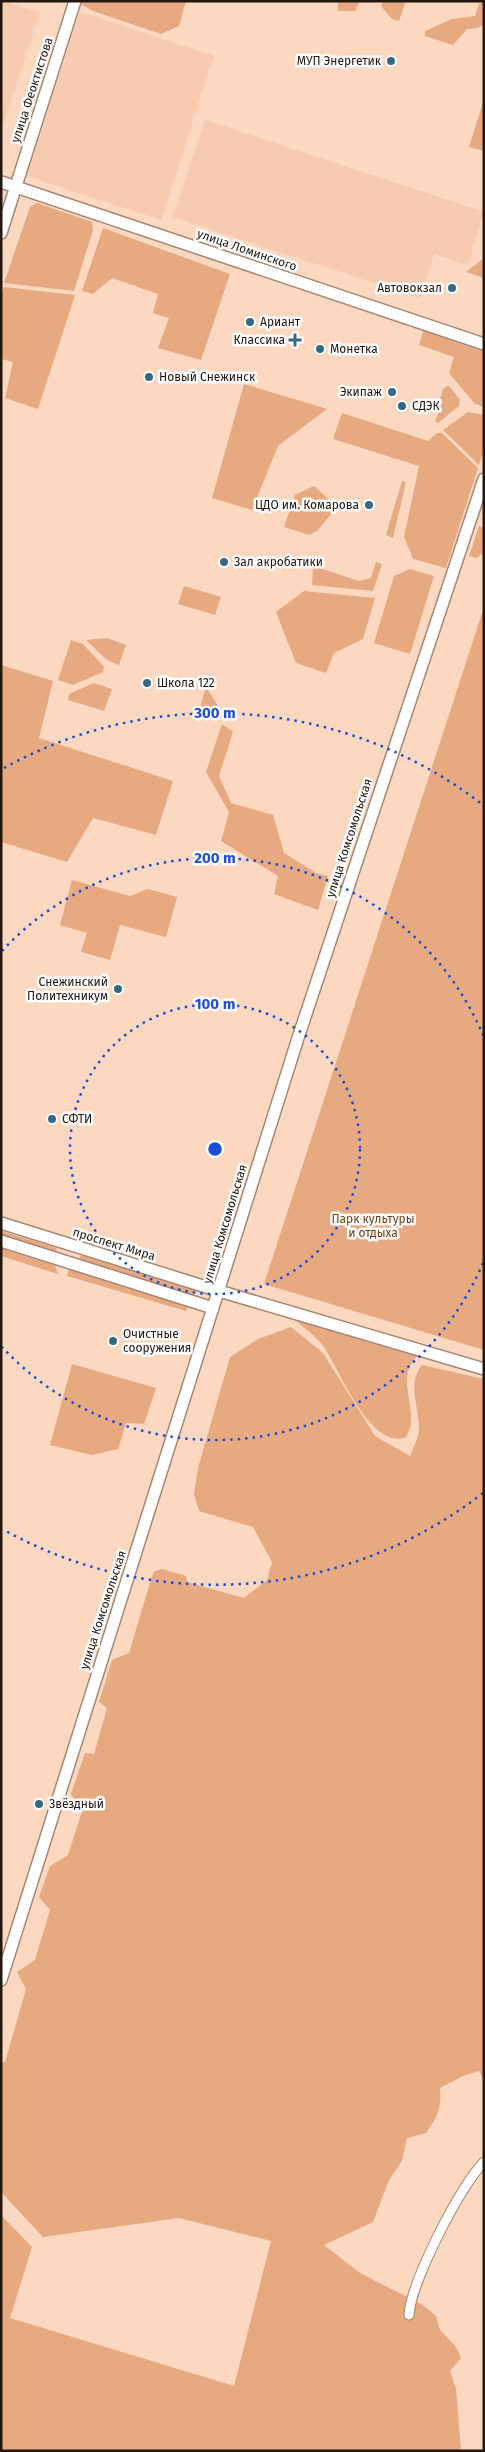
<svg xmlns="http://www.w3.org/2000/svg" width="485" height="2452" viewBox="0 0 485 2452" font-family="'Fira Sans',sans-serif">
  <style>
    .built { fill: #f6cbb0 }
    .green { fill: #e7a980 }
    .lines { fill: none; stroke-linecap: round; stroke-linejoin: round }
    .minor-casing { stroke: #a88772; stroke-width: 11 }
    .tertiary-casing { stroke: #a88772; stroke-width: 14 }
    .minor { stroke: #fff; stroke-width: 9 }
    .tertiary { stroke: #fff; stroke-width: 11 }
    .ring { fill: none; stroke: #1d4ed8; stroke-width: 2.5; stroke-dasharray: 2.5 5 }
    .poi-dot { fill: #346884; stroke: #fff; stroke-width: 2 }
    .labels { text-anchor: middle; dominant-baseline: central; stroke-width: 5; stroke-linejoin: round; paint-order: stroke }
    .poi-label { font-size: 12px; fill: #23170e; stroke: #fff; text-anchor: start }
    .street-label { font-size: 12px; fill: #23170e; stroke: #fff }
    .park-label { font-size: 12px; fill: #73421d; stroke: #fff }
    .centre { fill: #1d4ed8; stroke: #fff; stroke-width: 2.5 }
    .ring-label { font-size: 15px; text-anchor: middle; font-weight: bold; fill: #1d4ed8; stroke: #fff; stroke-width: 5; stroke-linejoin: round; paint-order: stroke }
  </style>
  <rect width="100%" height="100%" fill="#fcd8c1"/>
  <g class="built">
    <polygon points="1,1 40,12 1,130"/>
    <polygon points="80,12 214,56 161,220 27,176"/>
    <polygon points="205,120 484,212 468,265 434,254 420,298 173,217"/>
  </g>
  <g class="green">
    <polygon points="82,1 186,1 179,26 161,34 93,11 81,4"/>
    <polygon points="338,1 360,1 355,11 338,11"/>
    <polygon points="383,1 406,1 399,21 392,19 381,6"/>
    <polygon points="480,1 484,1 484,24 478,28 467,29 453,45 425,36 425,31 452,19 475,16"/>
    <polygon points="484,99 484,151 469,147"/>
    <polygon points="37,203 92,222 93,230 74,291 4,283 30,207"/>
    <polygon points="103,228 230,274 201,360 158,348 169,318 153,313 158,294 112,278 93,294 82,291"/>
    <polygon points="484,258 484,278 466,272"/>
    <polygon points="4,287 75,295 38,409 5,398 13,362 1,359 1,294"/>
    <polygon points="423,331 434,332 457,343 484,351 484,407 475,404 449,373 454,357 419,345"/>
    <polygon points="244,384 327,409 278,446 252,510 212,498"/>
    <polygon points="447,386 450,387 460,400 459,406 438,423 435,422 442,403 440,399 443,389"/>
    <polygon points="468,412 484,415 484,449 479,465 443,430"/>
    <polygon points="342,413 428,441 437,433 442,433 478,468 446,568 413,559 404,537 419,466 333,439"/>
    <polygon points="402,481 406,482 393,538 386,535"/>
    <polygon points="314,486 337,507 317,531 309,535 284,527 295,495"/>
    <polygon points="479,526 484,528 484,552 477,558 469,556"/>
    <polygon points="376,562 382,564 373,591 312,585 313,566 359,581 371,578"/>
    <polygon points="410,569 434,576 410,654 374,643 394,576"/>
    <polygon points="184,586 221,597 215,615 178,604"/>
    <polygon points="304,591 375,598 363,639 334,653 326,673 296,663 276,612"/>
    <polygon points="484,607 484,1350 264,1284"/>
    <polygon points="107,638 126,645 119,665 107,660 86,640"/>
    <polygon points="71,640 83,644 104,667 103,672 73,685 58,680"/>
    <polygon points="1,665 53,681 39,738 173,781 156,835 93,818 67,862 1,842"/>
    <polygon points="94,683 112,689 104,711 68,700 69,694"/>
    <polygon points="205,690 208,690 220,709 220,712 200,717 198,715"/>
    <polygon points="222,724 233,732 219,776 231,803 273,815 284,853 316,873 328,876 318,910 274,894 278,876 221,841 229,812 206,772"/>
    <polygon points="72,880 130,896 148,889 177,897 166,937 120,925 110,960 81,952 87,933 60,925"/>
    <polygon points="1,1231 57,1248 56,1251 1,1235"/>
    <polygon points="1,1248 55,1265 58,1274 1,1256"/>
    <polygon points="81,1255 194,1290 193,1295 79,1259"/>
    <polygon points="69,1269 188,1305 186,1311 67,1276"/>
    <path d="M289 1315 422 1352C396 1371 412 1395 411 1422 411 1427 408 1432 406 1437 369 1451 339 1366 321 1343 312 1333 299 1324 289 1315Z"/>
    <path d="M291 1327 323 1353 375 1436 410 1456C413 1449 418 1438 419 1430 420 1408 406 1384 422 1365L484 1379V2081L479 2071 463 2076 440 2088C442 2107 437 2118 426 2133L407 2138 402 2161 389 2180 373 2222 324 2245 360 2273 423 2305 436 2316 440 2330 456 2347 461 2358 450 2371 456 2389 461 2451H1V2215L32 2247 10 2318 234 2386 271 2241 179 2218 43 2237 1 2192V2063L5 2062 26 1989 17 1972 35 1960 50 1910 39 1897 50 1866 68 1855 82 1811 71 1794 85 1753 94 1754 107 1708 99 1702 112 1660 129 1653 152 1576 155 1571 162 1569 186 1576 187 1582 244 1598 267 1580 272 1562 253 1527 199 1511 194 1494 198 1468 230 1357 258 1339Z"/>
    <polygon points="72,1364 156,1388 144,1424 126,1423 118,1449 92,1455 50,1445"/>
  </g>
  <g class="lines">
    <g class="minor-casing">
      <path id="minor" d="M409 2315C411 2282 460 2186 484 2162"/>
    </g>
    <g class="tertiary-casing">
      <g id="tertiary">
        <polyline points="1,182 484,344"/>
        <polyline points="1,233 75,1"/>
        <polyline points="1,1223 219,1291 484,1369"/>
        <polyline points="1,1241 213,1308"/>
        <polyline points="1,1980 298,1038 484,479"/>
      </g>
    </g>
    <use href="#minor" class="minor"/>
    <use href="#tertiary" class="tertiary"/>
  </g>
  <g class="ring">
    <circle cx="215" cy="1149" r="145"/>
    <path d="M483 1263A291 291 0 0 1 2 1347M2 951A291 291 0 0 1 483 1035"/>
    <path d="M483 1493A436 436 0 0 1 4 1530M4 768A436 436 0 0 1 483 805"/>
  </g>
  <g class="poi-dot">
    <circle cx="391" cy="61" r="5"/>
    <circle cx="452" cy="288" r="5"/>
    <circle cx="250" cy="322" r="5"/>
    <path d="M292.5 332.5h5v5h5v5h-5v5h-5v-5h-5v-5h5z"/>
    <circle cx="320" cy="349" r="5"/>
    <circle cx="149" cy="377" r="5"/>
    <circle cx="392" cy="392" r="5"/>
    <circle cx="402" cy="406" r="5"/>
    <circle cx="369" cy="505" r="5"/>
    <circle cx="224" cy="562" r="5"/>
    <circle cx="147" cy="683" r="5"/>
    <circle cx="118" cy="989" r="5"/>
    <circle cx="52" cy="1119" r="5"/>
    <circle cx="113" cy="1341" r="5"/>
    <circle cx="39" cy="1804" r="5"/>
  </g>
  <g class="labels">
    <g class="poi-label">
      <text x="381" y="61" text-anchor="end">МУП Энергетик</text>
      <text x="442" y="288" text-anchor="end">Автовокзал</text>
      <text x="260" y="322">Ариант</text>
      <text x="285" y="340" text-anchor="end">Классика</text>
      <text x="330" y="349">Монетка</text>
      <text x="159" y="377">Новый Снежинск</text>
      <text x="382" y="392" text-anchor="end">Экипаж</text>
      <text x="412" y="406">СДЭК</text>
      <text x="359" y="505" text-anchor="end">ЦДО им. Комарова</text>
      <text x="234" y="562">Зал акробатики</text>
      <text x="157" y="683">Школа 122</text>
      <text x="108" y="982" text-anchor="end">Снежинский<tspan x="108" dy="14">Политехникум</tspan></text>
      <text x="62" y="1119">СФТИ</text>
      <text x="123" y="1334">Очистные<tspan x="123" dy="14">сооружения</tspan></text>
      <text x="49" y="1804">Звёздный</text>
    </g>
    <g class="street-label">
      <text transform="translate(32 90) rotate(-72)">улица Феоктистова</text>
      <text transform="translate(247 250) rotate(19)">улица Ломинского</text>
      <text transform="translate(349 838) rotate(-72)">улица Комсомольская</text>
      <text transform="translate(225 1224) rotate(-73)">улица Комсомольская</text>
      <text transform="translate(114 1244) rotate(17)">проспект Мира</text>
      <text transform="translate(103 1610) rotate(-72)">улица Комсомольская</text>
    </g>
    <g class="park-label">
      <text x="373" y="1219">Парк культуры<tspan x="373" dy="14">и отдыха</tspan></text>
    </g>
  </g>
  <circle cx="215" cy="1149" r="8" class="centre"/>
  <g class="ring-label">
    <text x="215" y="718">300 m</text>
    <text x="215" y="863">200 m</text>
    <text x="215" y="1009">100 m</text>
  </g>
  <rect width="485" height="2452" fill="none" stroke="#23170e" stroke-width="5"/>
</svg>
